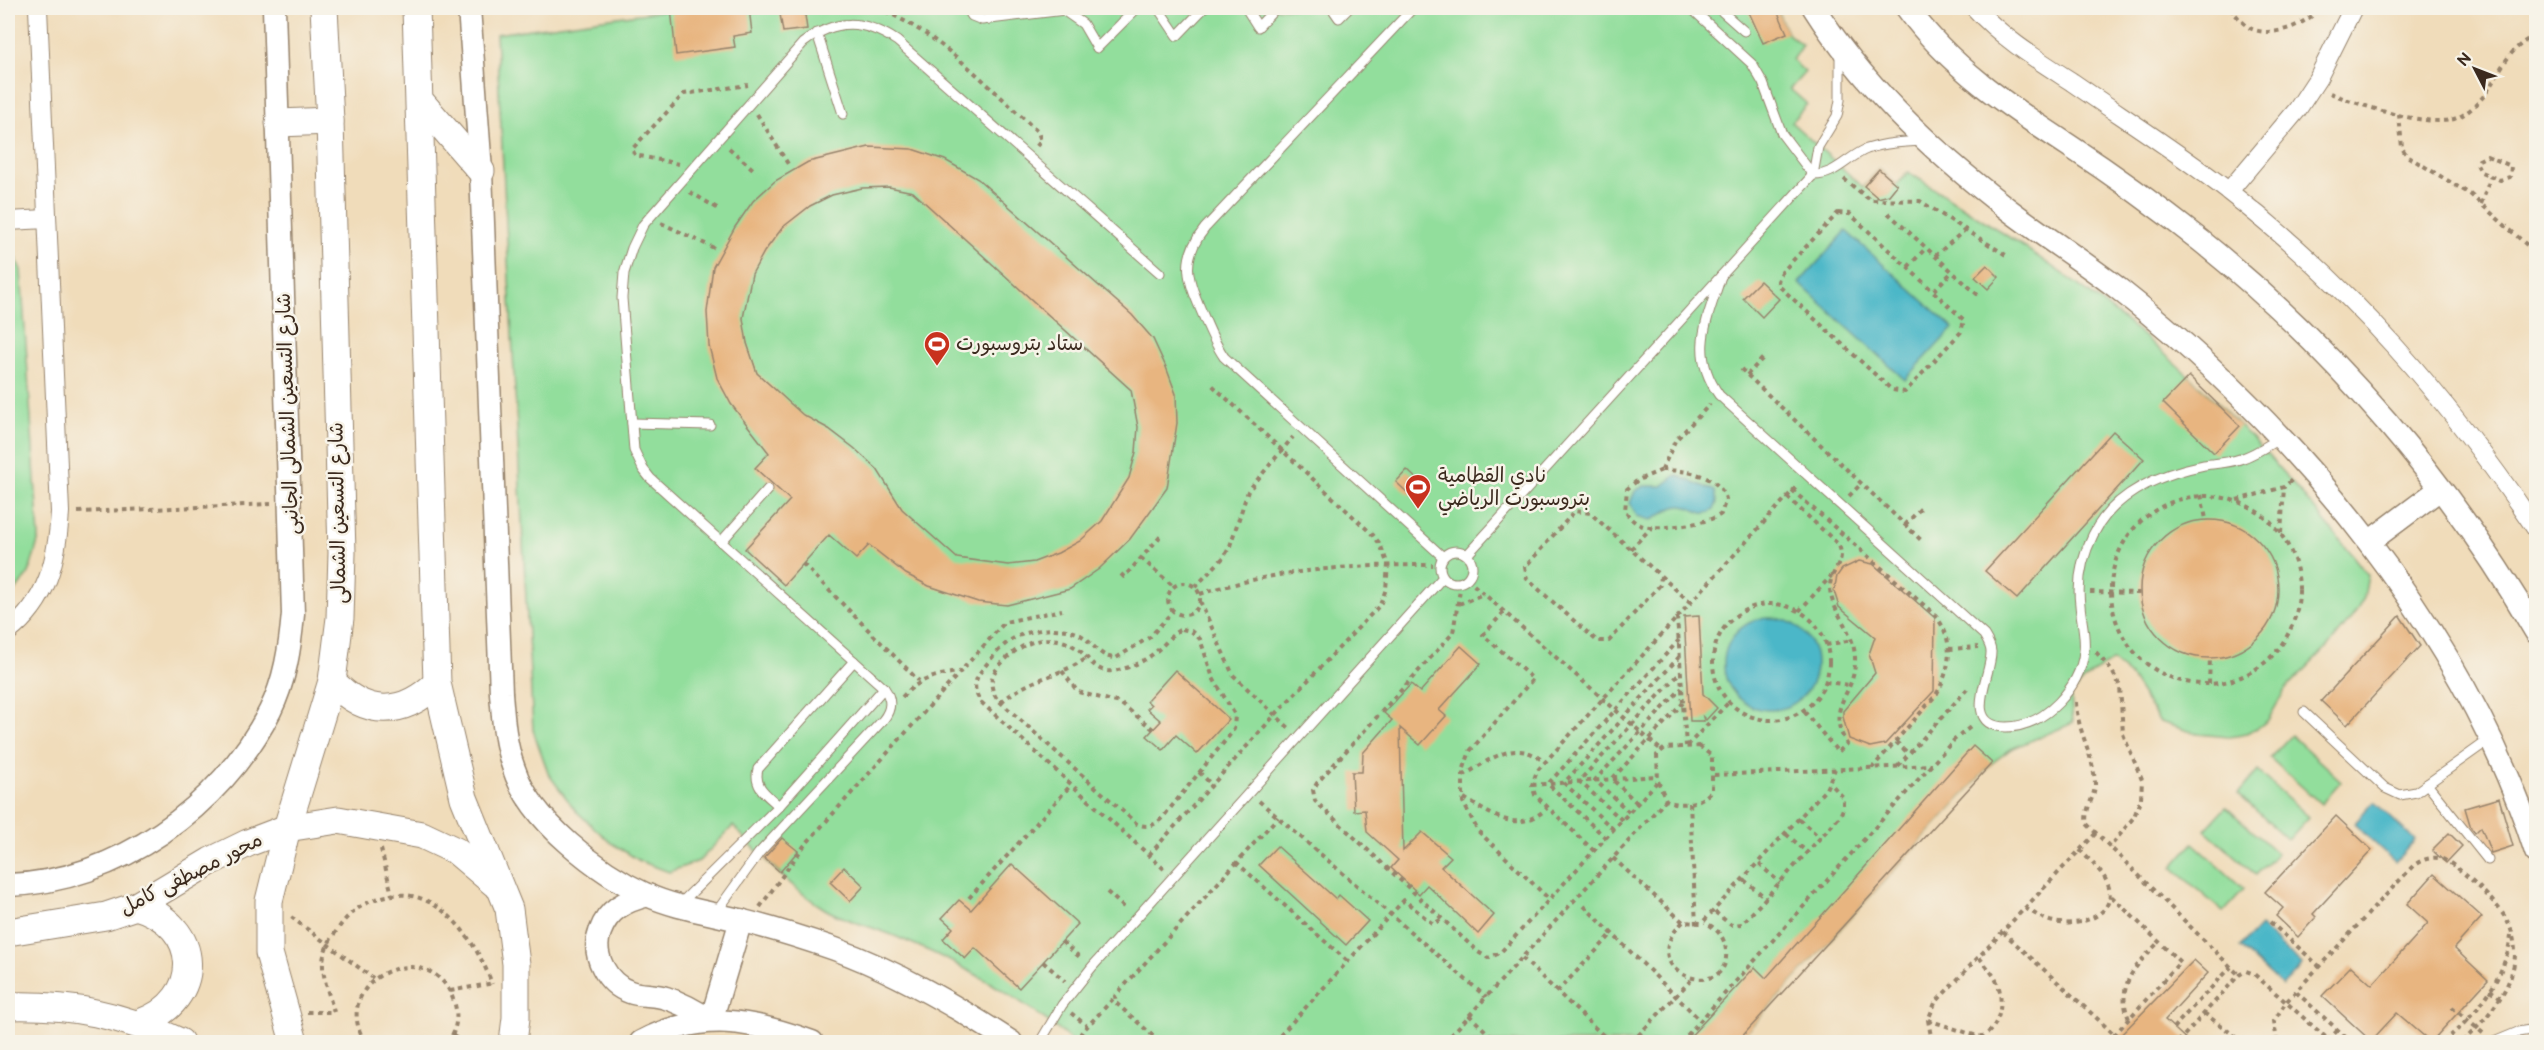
<svg xmlns="http://www.w3.org/2000/svg" width="2544" height="1050" viewBox="0 0 2544 1050" font-family="'Balsamiq Sans','Playpen Sans Arabic',sans-serif">
  <style>
    .green { fill: #92de9c; stroke: #66845d; stroke-width: 1.5 }
    .water { fill: #4cb7c8; stroke: #447073; stroke-width: 1.5 }
    .building { fill: #e8b580; fill-rule: evenodd }
    .lines { fill: none; stroke-linecap: round; stroke-linejoin: round }
    .service-casing { stroke: #96836c; stroke-width: 11 }
    .minor-casing { stroke: #96836c; stroke-width: 20 }
    .tertiary-casing { stroke: #96836c; stroke-width: 25 }
    .primary-casing { stroke: #96836c; stroke-width: 29 }
    .path { stroke: #96836c; stroke-width: 4; stroke-dasharray: 4.5 4.5; stroke-linecap: butt }
    .service { stroke: #fff; stroke-width: 9 }
    .minor { stroke: #fff; stroke-width: 18 }
    .tertiary { stroke: #fff; stroke-width: 22 }
    .primary { stroke: #fff; stroke-width: 27 }
    .labels { text-anchor: middle; dominant-baseline: central; stroke-width: 5; stroke-linejoin: round; paint-order: stroke }
    .poi-label { font-size: 20px; fill: #3b2a1e; stroke: #f7f3e8; text-anchor: start }
    .street-label { font-size: 20px; fill: #3b2a1e; stroke: #f7f3e8 }
  </style>
  <rect width="100%" height="100%" fill="#f7f3e8"/>
  <filter id="ink" filterUnits="userSpaceOnUse"><feTurbulence type="fractalNoise" baseFrequency=".0167" numOctaves="2"/><feDisplacementMap in="SourceGraphic" scale="12" xChannelSelector="R" yChannelSelector="G"/><feConvolveMatrix kernelMatrix="1 2 1 2 8 2 1 2 1" color-interpolation-filters="sRGB"/></filter>
  <filter id="wash" filterUnits="userSpaceOnUse"><feTurbulence type="fractalNoise" baseFrequency=".008" numOctaves="4" result="noise"/><feDisplacementMap in="SourceGraphic" scale="24" xChannelSelector="R" yChannelSelector="G"/><feGaussianBlur stdDeviation="1.35" result="paint"/><feColorMatrix in="noise" values="0 0 0 0 0 0 0 0 0 0 0 0 0 0 0 0 0 1.4 0 .05"/><feComposite in="paint" operator="in"/></filter>
  <g filter="url(#wash)">
    <rect width="100%" height="100%" fill="#f0dcba"/>
    <g class="green">
      <path d="M682 8H1776L1787 33 1802 45 1792 60 1805 72 1790 89 1807 104 1791 122 1863 187 1879 169 1897 185 1908 172C1995 227 2083 283 2161 351 2238 417 2305 495 2368 575L2364 598 2353 616 2331 643 2285 690 2268 720 2259 727 2242 735 2229 737 2198 734 2160 722 2130 676 2112 661 2091 674 2071 694 2073 723 2011 749 1992 763 1737 1042H1073C1022 997 960 963 897 937 876 928 843 920 825 909 790 888 761 855 733 826L699 861 669 872 640 861 611 843 576 811 549 775 533 730 496 34Z"/>
      <polygon points="8,247 13,252 21,270 39,538 29,573 8,601"/>
      <polygon points="2291,735 2341,781 2321,804 2270,758"/>
      <polygon points="2258,771 2309,817 2288,840 2238,794"/>
      <polygon points="2226,807 2277,853 2256,875 2205,830"/>
      <polygon points="2193,843 2244,889 2223,912 2172,867"/>
    </g>
    <g class="water">
      <polygon points="1846,231 1953,328 1905,380 1799,283"/>
      <path d="M1676 475 1715 491 1717 502 1714 510C1701 519 1694 506 1682 506 1668 506 1663 516 1651 520L1637 516 1630 503 1635 491 1644 486H1662Z"/>
      <circle cx="1770" cy="664" r="46"/>
      <polygon points="2374,802 2415,840 2395,862 2354,824"/>
      <polygon points="2260,926 2302,965 2282,986 2240,947"/>
    </g>
    <g id="blocks">
      <g class="building">
        <polygon points="682,8 749,8 752,33 733,36 735,47 676,55 671,9"/>
        <polygon points="779,8 804,8 807,29 783,32"/>
        <polygon points="1747,8 1776,8 1787,33 1763,43"/>
        <path d="M869 147 912 149 945 160 978 179 1132 315 1153 339 1166 367 1176 394 1177 423 1167 488 1130 539 1099 569 1070 589 1007 605 978 602 929 586 906 574 869 545 856 559 829 535 784 585 745 549 790 500 755 468 769 453 731 404 717 378 709 346 707 312 713 267 735 227 753 201 775 181 808 162ZM889 187 913 192 1131 390 1138 427 1136 452 1129 478 1102 521 1080 541 1058 553 1034 562 1008 565 957 558 902 509 877 469 854 448 829 429 803 415 757 373 747 343 743 318 752 274 764 252 783 227 810 206 832 195 862 188Z"/>
        <polygon points="1879,169 1897,185 1889,195 1878,198 1864,186"/>
        <polygon points="1987,265 1999,277 1988,289 1975,277"/>
        <polygon points="1760,281 1779,299 1762,317 1743,298"/>
        <polygon points="2189,376 2240,426 2214,453 2163,403"/>
        <polygon points="2113,431 2144,459 2017,599 1985,571"/>
        <polygon points="1407,470 1421,483 1410,495 1396,482"/>
        <circle cx="2209" cy="589" r="69"/>
        <polygon points="1859,561 1873,564 1935,618 1934,691 1885,744 1870,747 1849,739 1843,717 1843,711 1875,673 1869,654 1875,637 1839,607 1834,591 1837,576 1842,569"/>
        <polygon points="1699,616 1703,694 1717,708 1706,720 1703,717 1704,721 1690,721 1684,617"/>
        <polygon points="2400,616 2420,646 2347,725 2321,701"/>
        <polygon points="1461,646 1481,664 1439,710 1446,716 1420,745 1400,728 1403,851 1422,832 1451,857 1441,867 1494,915 1478,934 1427,885 1419,894 1391,868 1398,860 1367,832 1365,810 1354,811 1352,772 1362,772 1363,753 1392,720 1384,713 1411,684 1420,692"/>
        <polygon points="1175,670 1229,719 1197,754 1176,735 1163,750 1147,736 1161,721 1147,709 1151,705 1147,701"/>
        <polygon points="1973,746 1992,763 1737,1042 1685,1042 1755,967 1766,978"/>
        <polygon points="2499,798 2513,846 2491,853 2481,827 2475,833 2471,828 2465,808"/>
        <polygon points="2336,816 2372,850 2313,914 2316,917 2298,937 2276,916 2283,908 2265,892"/>
        <polygon points="2449,833 2462,846 2446,863 2432,850"/>
        <polygon points="782,838 798,851 780,872 764,858"/>
        <polygon points="1277,846 1336,899 1339,895 1368,921 1346,945 1259,865"/>
        <polygon points="1012,864 1078,924 1019,988 975,948 965,959 943,939 953,928 942,918 959,900 971,910"/>
        <polygon points="844,867 864,886 850,901 830,882"/>
        <polygon points="2434,874 2482,917 2454,948 2488,980 2431,1042 2397,1013 2371,1041 2322,996 2351,966 2372,985 2428,923 2407,904"/>
        <polygon points="2194,960 2208,973 2165,1020 2189,1042 2114,1042"/>
      </g>
    </g>
  </g>
  <g filter="url(#ink)">
    <use href="#blocks" fill-opacity="0" stroke="#96836c" stroke-width="1.5"/>
    <g class="lines">
      <g class="service-casing">
        <g id="service">
          <polyline points="967,8 972,16 982,20 1081,8"/>
          <polyline points="1158,8 1177,36 1204,8"/>
          <polyline points="1246,8 1258,27 1276,8"/>
          <polyline points="1332,8 1339,18 1349,8"/>
          <path d="M1413 8 1205 228C1179 260 1188 280 1203 315 1209 329 1215 344 1224 357L1443 557"/>
          <path d="M1691 8 1752 64 1763 83 1782 134 1813 175C1835 176 1847 157 1867 149 1885 143 1904 142 1923 141"/>
          <polyline points="1718,8 1744,31"/>
          <polyline points="1063,10 1083,24 1097,48 1137,8"/>
          <polyline points="817,33 843,114"/>
          <path d="M1721 276C1707 321 1689 353 1719 395L1984 635C1987 640 1991 646 1991 652 1992 674 1960 726 2006 727 2045 727 2081 687 2084 651 2086 635 2081 620 2080 605 2077 581 2082 557 2093 535 2114 492 2160 474 2204 465 2216 463 2229 463 2240 459 2254 455 2267 446 2280 438"/>
          <polyline points="632,423 710,425"/>
          <polyline points="721,542 768,489"/>
          <circle cx="1456" cy="567" r="16"/>
          <polyline points="1467,555 1813,175 1818,147 1837,116 1840,100 1840,52"/>
          <polyline points="2304,712 2385,788 2400,795 2416,792 2489,740"/>
          <polyline points="2427,784 2488,860"/>
          <path d="M779 806C767 795 753 787 758 769L854 661"/>
          <polyline points="680,904 779,806 884,688"/>
          <path d="M715 914 759 853 883 720C892 709 892 699 884 688L650 478 643 469 634 450 622 298 624 273 632 248 643 225 803 43C836 18 863 19 897 41L1160 273"/>
          <polyline points="1040,1042 1062,1005 1092,967 1443,577"/>
          <polyline points="2494,1042 2518,1032 2536,1029"/>
        </g>
      </g>
      <g class="minor-casing">
        <g id="minor">
          <path d="M1975 8C2002 38 2038 60 2072 82 2124 118 2178 152 2228 191 2353 288 2448 399 2536 529"/>
          <polyline points="2229,191 2297,110 2318,78 2353,8"/>
          <polyline points="8,221 47,219"/>
          <path d="M8 632C48 601 57 560 60 512L38 8"/>
        </g>
      </g>
      <g class="tertiary-casing">
        <g id="tertiary">
          <path d="M469 8 481 171 501 693C503 719 505 745 514 769 531 821 599 873 647 895 676 908 708 912 739 920 771 928 803 938 835 949 898 972 956 1006 1011 1042"/>
          <path d="M1814 8C1865 88 1934 153 2009 210 2046 238 2084 262 2120 290 2298 430 2466 634 2536 852"/>
          <path d="M1907 8C1950 67 2008 106 2068 145 2114 175 2158 207 2201 241 2334 348 2451 485 2536 632"/>
          <polyline points="2369,542 2440,489"/>
          <path d="M8 885C117 882 221 807 270 711 285 681 290 648 293 614L274 8"/>
          <path d="M648 895C625 901 608 909 600 932 591 955 607 984 630 992 641 996 654 994 666 998 682 1003 696 1011 711 1021L741 920"/>
          <path d="M641 1042C702 1010 751 1020 812 1042"/>
        </g>
      </g>
      <g class="primary-casing">
        <g id="primary">
          <polyline points="416,8 437,683 464,798 509,909 516,964 516,1018 513,1042"/>
          <polyline points="421,102 481,171"/>
          <polyline points="279,123 330,121"/>
          <path d="M332 681C366 717 402 717 437 683"/>
          <path d="M136 906C203 925 205 1000 140 1023"/>
          <polyline points="8,932 106,916 136,906 211,861 248,843 287,828 338,820 422,835 456,851 495,884"/>
          <path d="M8 1006C72 1004 122 1015 180 1042"/>
          <polyline points="294,1042 269,953 269,901 287,828 332,681 340,618 342,553 330,121 324,8"/>
        </g>
      </g>
      <g class="path">
        <path d="M877 8C940 33 989 87 1038 132L1041 141 1035 148"/>
        <path d="M2230 8C2235 14 2243 24 2250 28 2271 39 2306 25 2320 8"/>
        <path d="M2330 93C2357 104 2426 128 2454 119 2469 114 2484 98 2491 85 2502 66 2514 43 2536 36"/>
        <polyline points="757,114 788,164"/>
        <polyline points="2399,114 2402,148 2407,156 2470,194 2536,253"/>
        <polyline points="729,148 753,169"/>
        <polygon points="2487,156 2511,166 2510,177 2500,180 2481,172 2477,164 2479,160"/>
        <polyline points="679,164 635,155 632,149 684,94 748,85"/>
        <polyline points="1844,179 1870,200 1920,201 2009,257"/>
        <polyline points="690,192 717,208"/>
        <polyline points="2481,204 2491,176"/>
        <polygon points="1838,213 1850,214 1964,320 1961,332 1905,392 1892,390 1779,286 1778,281 1782,272"/>
        <polyline points="1888,213 1979,296"/>
        <polyline points="661,223 714,248"/>
        <polyline points="1935,256 1966,229"/>
        <polyline points="1908,267 1926,248"/>
        <polyline points="1934,290 1952,272"/>
        <polyline points="1741,369 1923,542"/>
        <polyline points="1747,375 1763,358"/>
        <path d="M1662 470C1685 470 1718 474 1726 499L1721 514C1709 524 1658 530 1643 526 1634 523 1630 518 1625 511L1627 489 1638 480Z"/>
        <polyline points="1662,470 1675,441 1710,404"/>
        <path d="M1792 490 1933 613C1955 637 1952 667 1936 695L1872 768"/>
        <polyline points="2201,495 2206,519"/>
        <circle cx="2205" cy="590" r="94"/>
        <polyline points="1849,496 1861,484"/>
        <path d="M1787 497 1838 544C1848 562 1830 569 1830 587 1830 612 1856 630 1855 661 1855 696 1824 706 1847 744L1838 752 1803 710"/>
        <polyline points="2237,500 2284,487 2293,479"/>
        <polyline points="78,512 271,504"/>
        <polyline points="1905,525 1921,508"/>
        <polyline points="2281,533 2284,487"/>
        <polyline points="1631,549 1652,527"/>
        <polyline points="1141,558 1173,586"/>
        <polyline points="803,564 919,681"/>
        <polyline points="1121,574 1124,577 1159,538 1156,536"/>
        <polyline points="1661,576 1660,585 1609,641 1597,641 1527,579 1525,567 1575,511 1590,513 1690,602"/>
        <polyline points="1467,579 1661,750"/>
        <circle cx="1184" cy="599" r="16"/>
        <polyline points="1461,583 1453,633 1317,783 1313,790 1315,801 1478,952 1488,958 1500,953 1658,781"/>
        <polyline points="1195,587 1224,557 1230,546 1248,491 1293,437"/>
        <polyline points="2090,592 2140,593"/>
        <path d="M1200 594C1277 569 1352 565 1433 565"/>
        <polyline points="1200,601 1233,675 1289,728"/>
        <polyline points="1459,604 1483,594"/>
        <circle cx="1771" cy="662" r="58"/>
        <polyline points="1799,611 1832,575"/>
        <polyline points="1504,612 1483,635 1533,679 1470,751 1463,771 1463,802 1478,831 1549,899"/>
        <polyline points="1677,617 1686,746"/>
        <path d="M1182 629 1191 631 1200 639 1213 678 1235 715 1234 729 1229 736 1163 817C1155 826 1147 828 1137 824L997 699C991 690 989 679 996 670 1016 644 1049 627 1079 650 1090 659 1096 673 1113 671 1131 668 1148 660 1161 647 1168 641 1173 632 1182 629Z"/>
        <polyline points="1826,645 1852,640"/>
        <polyline points="1949,649 1978,647"/>
        <polyline points="2096,652 2112,671 2120,686 2123,734 2142,780 2141,798 2134,817 2110,847"/>
        <polyline points="1062,671 1078,692 1120,703 1153,729"/>
        <polyline points="1825,682 1850,685"/>
        <polyline points="2209,684 2210,658"/>
        <path d="M902 697C919 679 935 675 959 672"/>
        <path d="M1001 702C1031 677 1058 677 1087 658"/>
        <path d="M2076 702C2077 731 2094 755 2095 784 2095 798 2083 811 2087 824L2239 975"/>
        <polyline points="1896,742 1909,754"/>
        <polyline points="1687,746 1729,702"/>
        <path d="M1699 746 1712 756V790C1703 803 1680 808 1666 800L1658 781 1657 755 1665 748Z"/>
        <polyline points="1898,766 1969,687"/>
        <polyline points="1199,772 1212,785"/>
        <polyline points="1714,775 1932,765"/>
        <path d="M1463 776C1489 760 1516 737 1544 762"/>
        <polyline points="1532,785 1657,776"/>
        <path d="M1464 798C1492 815 1518 835 1547 808"/>
        <polyline points="1259,801 1486,997"/>
        <polyline points="1637,803 1612,779 1683,703"/>
        <polyline points="1690,803 1696,925"/>
        <polyline points="1629,812 1595,780 1682,688"/>
        <polyline points="1799,819 1820,838"/>
        <polyline points="1622,820 1579,781 1681,672"/>
        <polyline points="1613,829 1564,783 1680,656"/>
        <polyline points="1786,834 1807,852"/>
        <polyline points="1606,838 1548,784 1679,640"/>
        <polyline points="381,849 392,895"/>
        <polyline points="1594,851 1535,795 1532,785 1537,771 1798,485"/>
        <polyline points="1149,855 1274,716 1380,605 1386,589 1388,565 1380,544 1373,535 1211,384"/>
        <polyline points="1613,858 1683,922 1702,923 1826,789 1835,769"/>
        <polyline points="1236,862 1347,961"/>
        <polyline points="1759,864 1780,883"/>
        <path d="M1164 869 982 703C973 692 973 681 982 670 990 660 1000 647 1011 640 1027 629 1066 624 1082 636 1094 644 1100 658 1116 658L1150 637 1173 611"/>
        <polyline points="1744,880 1766,898"/>
        <polyline points="1107,892 1127,910"/>
        <polyline points="969,898 1071,785"/>
        <polyline points="1584,906 1701,1021"/>
        <polyline points="760,907 804,846 1005,622 1062,610"/>
        <path d="M2025 908C2034 913 2043 920 2054 922 2078 928 2121 915 2107 882 2101 870 2088 859 2080 850"/>
        <polyline points="1715,912 1731,925 1742,924 1840,816 1843,809 1843,797 1830,783"/>
        <polyline points="291,917 373,978"/>
        <path d="M1683 922C1629 974 1731 1004 1726 951 1725 937 1717 929 1705 922"/>
        <polyline points="2270,922 2319,966"/>
        <polyline points="2003,932 2115,1035"/>
        <polyline points="1062,942 1082,959"/>
        <polyline points="1522,958 1610,1042"/>
        <polyline points="1043,962 1065,981"/>
        <polyline points="2490,990 2500,997"/>
        <polyline points="450,991 494,983"/>
        <polyline points="1557,992 1612,934"/>
        <polyline points="2296,992 2351,1042"/>
        <polyline points="2452,1007 2484,1034"/>
        <path d="M307 1012H334C330 998 324 982 323 967 322 951 331 938 340 926 349 913 361 905 376 899 433 878 475 937 492 984"/>
        <polyline points="1071,1013 1087,1026"/>
        <polyline points="2204,1013 2243,1042"/>
        <polyline points="1469,1015 1497,1042"/>
        <path d="M2129 1019C2115 985 2136 965 2159 942"/>
        <path d="M1928 1020 1977 1036H1983C2001 1027 2005 998 1996 980 1992 972 1985 965 1979 957"/>
        <polyline points="2173,1028 2231,967"/>
        <polyline points="1972,1035 1980,1042"/>
        <polyline points="453,1036 462,1042"/>
        <polyline points="2328,1040 2338,1030"/>
        <path d="M365 1042C327 980 429 933 453 999 459 1013 457 1030 448 1042"/>
        <polyline points="1089,1042 1081,1033 1114,998"/>
        <polyline points="1160,1042 1116,1003 1115,996 1278,817"/>
        <polyline points="1274,1042 1404,900 1433,924 1442,919"/>
        <polyline points="1445,1042 1666,800"/>
        <polyline points="1632,1042 1692,979"/>
        <polyline points="1681,1042 1954,740 1973,725"/>
        <polyline points="1932,1042 1928,1020 1935,1003 2096,833"/>
        <polyline points="2108,1042 2180,962 2109,894"/>
        <polyline points="2178,1042 2239,975 2246,971 2254,974 2331,1042"/>
        <path d="M2277 1042 2274 1021 2286 1002 2413 866C2421 860 2429 857 2439 858 2455 861 2498 903 2506 919 2512 929 2515 941 2515 954 2514 988 2486 1020 2462 1042"/>
        <polyline points="2375,1042 2378,1039"/>
        <path d="M2443 1042C2477 1015 2505 979 2511 935"/>
      </g>
      <use href="#service" class="service"/>
      <use href="#minor" class="minor"/>
      <use href="#tertiary" class="tertiary"/>
      <use href="#primary" class="primary"/>
    </g>
  </g>
  <defs>
    <g id="stadium-pin" transform="scale(1.35)"><path d="M0 17L-7.5 6A9.5 9.5 0 1 1 7.5 6Z" fill="#c8321e" stroke="#f7f3e8"/><path d="M0-5a6.5 5 0 1 0 0 10a6.5 5 0 1 0 0-10ZM-3.5-1.8h7v3.6h-7Z" fill="#fff"/></g>
  </defs>
  <g fill-rule="evenodd">
    <use href="#stadium-pin" x="937" y="344"/>
    <use href="#stadium-pin" x="1418" y="487"/>
  </g>
  <g class="labels">
    <g class="poi-label">
      <text x="956" y="344">ستاد بتروسبورت</text>
      <text x="1438" y="476">نادي القطامية<tspan x="1438" dy="23">بتروسبورت الرياضي</tspan></text>
    </g>
    <g class="street-label">
      <text transform="translate(288 414) rotate(-92)">شارع التسعين الشمالى الجانبى</text>
      <text transform="translate(338 513) rotate(-91)">شارع التسعين الشمالى</text>
      <text transform="translate(191 874) rotate(-27)">محور مصطفى كامل</text>
    </g>
  </g>
  <rect width="2544" height="1050" fill="none" stroke="#f7f3e8" stroke-width="30"/>
  <g transform="translate(2475 69) rotate(312)" stroke="#f7f3e8" stroke-width="4.5" paint-order="stroke">
  <path d="M0-4.5L10 22L0 15L-10 22Z" fill="#3b2a1e"/>
  <text y="-9" font-size="16" font-weight="bold" text-anchor="middle" fill="#3b2a1e">N</text>
  </g>
</svg>
